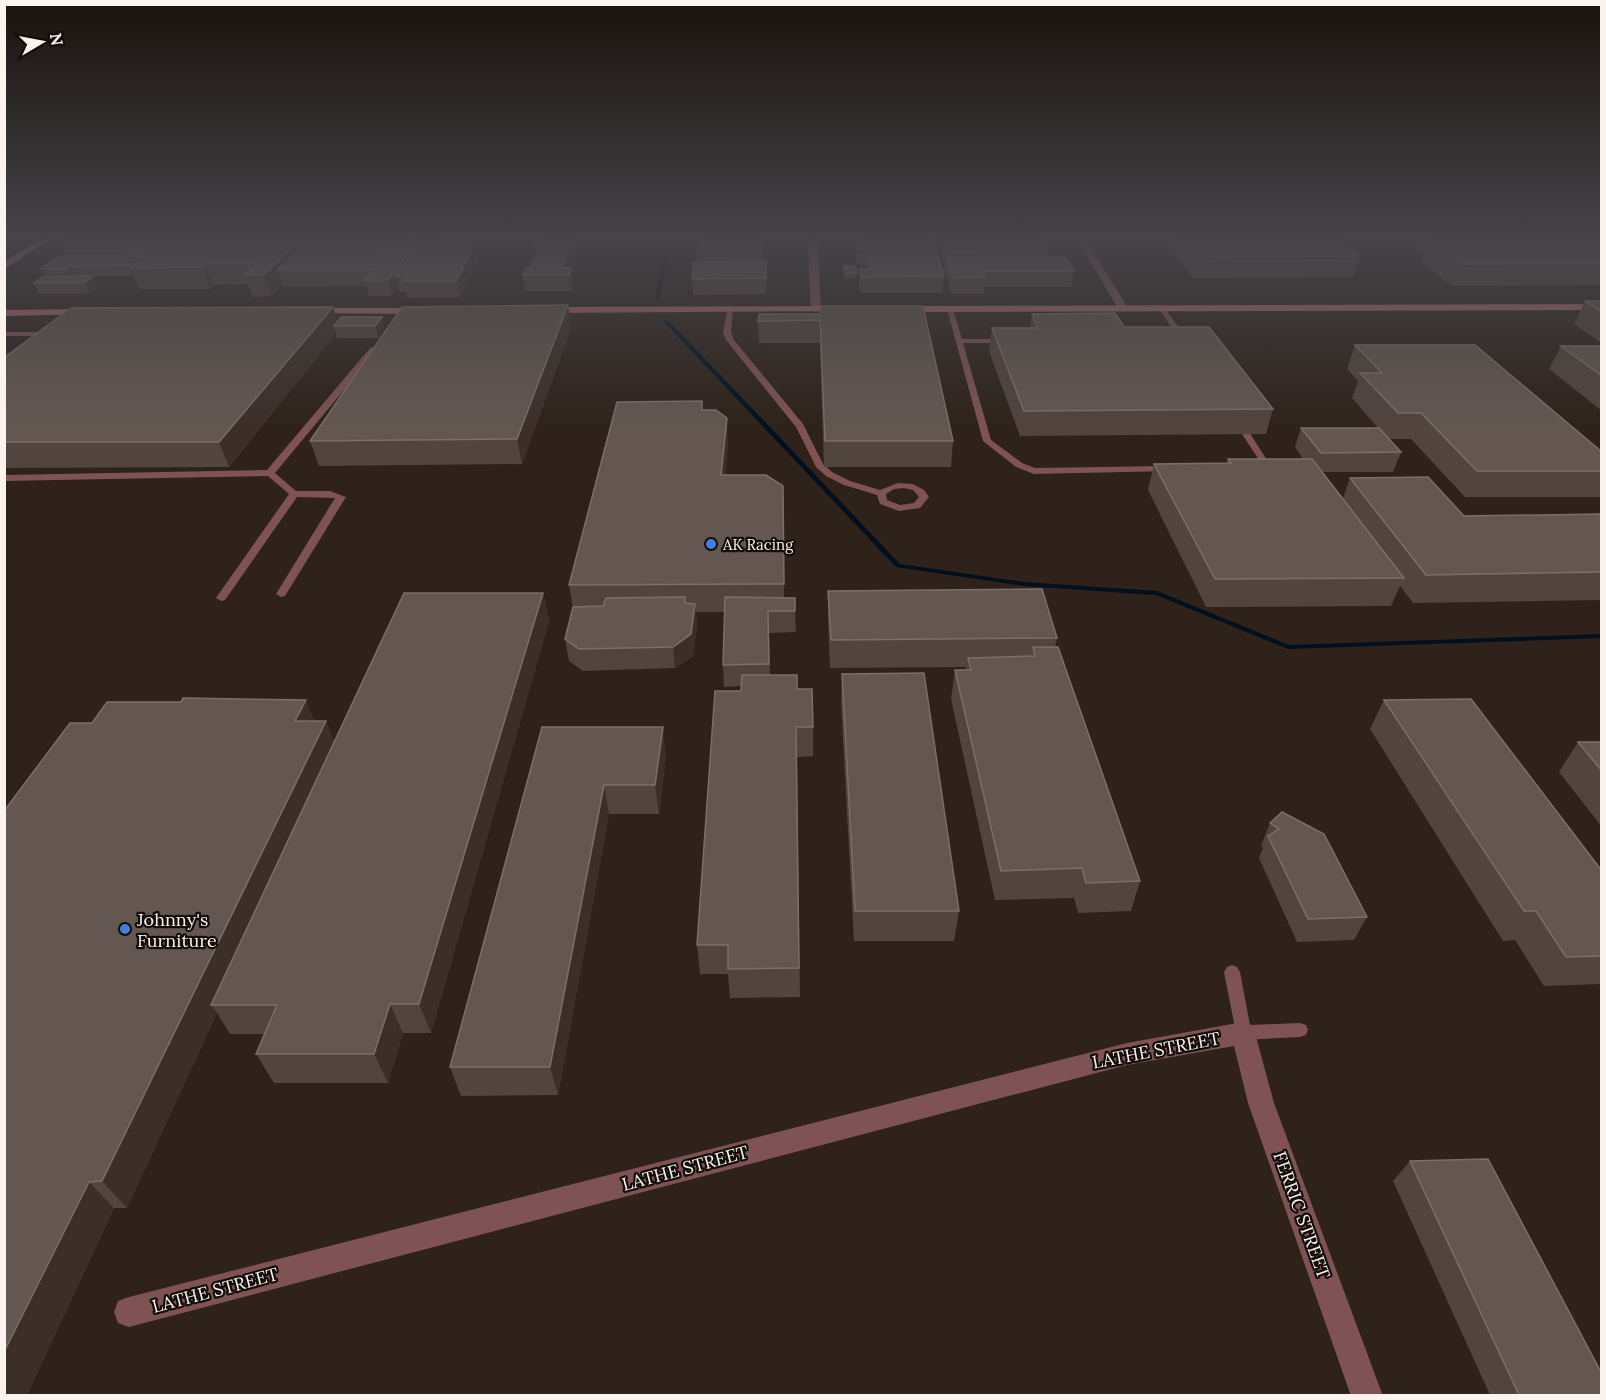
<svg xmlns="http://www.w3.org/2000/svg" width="1606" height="1400" viewBox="0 0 1606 1400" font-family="Lora,serif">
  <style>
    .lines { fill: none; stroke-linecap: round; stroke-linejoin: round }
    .stream { fill: #00101e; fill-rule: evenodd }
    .lane { fill: #7f5255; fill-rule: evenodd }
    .street { fill: #7f5255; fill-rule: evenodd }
    .secondary { fill: #b16b70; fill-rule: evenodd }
    .primary { fill: #d87d84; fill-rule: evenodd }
    .wall { fill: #52443e }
    .shaded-wall { fill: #3c2f28 }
    .building { fill: #645751; stroke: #7c6f69; stroke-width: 1.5 }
    .shop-dot { fill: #3f7fe0; stroke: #120d09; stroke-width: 2 }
    .labels { text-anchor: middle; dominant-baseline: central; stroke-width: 4.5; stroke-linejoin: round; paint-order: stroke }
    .poi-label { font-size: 15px; fill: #fbf3ed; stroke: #120d09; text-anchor: start }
    .near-poi-label { font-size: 18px; fill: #fbf3ed; stroke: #120d09; text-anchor: start }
    .near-street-label { font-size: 18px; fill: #fbf3ed; stroke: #120d09 }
  </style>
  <rect width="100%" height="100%" fill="#2e221a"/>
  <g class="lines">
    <g class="stream">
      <polygon points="668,235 672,235 659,299 657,300 655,299"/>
      <polygon points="664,320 668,320 900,564 1024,582 1157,591 1289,645 1602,634 1602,638 1288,649 1156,595 1024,586 896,567 664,322"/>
    </g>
    <g class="lane">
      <polygon points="950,307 953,309 962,339 1006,339 1010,341 1006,343 963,343 991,440 1022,463 1035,468 1169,466 1172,467 1172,471 1034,474 1016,467 983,441 947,309"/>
      <polygon points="1160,307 1164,307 1187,339 1186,341 1180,341 1159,308"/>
      <path d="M730 308 733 310 731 332 734 340 803 424 823 464 832 472 850 481 880 490 898 483 913 484 924 490 929 497 920 508 899 511 880 504 877 495 844 485 826 476 816 467 796 427 726 340 723 332 727 310ZM904 488 913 490 919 497 914 503 900 505 887 500 886 494 894 489Z"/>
      <polygon points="4,332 50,332 54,334 50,336 4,336"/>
      <polygon points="371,347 378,349 275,473 296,491 330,491 346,497 285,596 281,597 276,594 335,498 297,497 225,600 221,601 216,598 289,494 268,476 4,481 4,475 267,470"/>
      <polygon points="1246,431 1249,432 1267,460 1266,466 1255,470 1250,467 1259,463 1259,460 1242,434"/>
      <polygon points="1232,965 1237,967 1240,972 1250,1025 1300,1023 1306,1025 1308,1030 1306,1035 1300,1037 1243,1040 1237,1038 1224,972 1227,967"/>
    </g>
    <g class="street">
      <polygon points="807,235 817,235 821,309 816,312 811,309"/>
      <polygon points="1074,235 1083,235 1128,308 1127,310 1119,310"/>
      <polygon points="1243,1022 1252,1025 1255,1033 1274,1103 1383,1396 1351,1396 1248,1103 1234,1046 1127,1065 129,1327 118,1323 114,1312 118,1301 129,1297 1127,1043"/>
    </g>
    <g class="secondary">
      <polygon points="1602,304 1602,310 898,312 893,309 898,306"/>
      <polygon points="844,306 848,307 848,311 544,313 539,310 544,307"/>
      <polygon points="310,308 424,308 429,311 424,314 306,313 305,311"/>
      <polygon points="88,309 92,310 92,314 4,316 4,310"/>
    </g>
    <polygon class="primary" points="46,235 57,235 4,269 4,262"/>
  </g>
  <g class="wall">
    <polygon points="74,235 437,235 435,238 421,238 422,239 438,244 475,244 478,260 460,297 407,298 406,292 399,292 398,288 392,296 369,296 366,286 283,287 283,284 271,296 253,297 248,284 214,285 210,289 139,289 133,276 75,276 98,287 89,294 39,294 34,283 45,277 41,269 65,256 60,244"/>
    <polygon points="528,235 582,235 582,238 570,268 574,284 572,291 525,291 523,275 530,268 538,251 531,251"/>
    <polygon points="700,235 772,235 772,239 763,239 762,261 766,261 766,294 693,295 692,279 698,262 697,252"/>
    <polygon points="849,235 929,235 929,241 922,241 944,276 942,293 861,293 859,286 860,269 867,269 866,265 857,265 856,259 856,244 870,244 871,241 850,242"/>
    <polygon points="935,235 1043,235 1049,245 1048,256 1074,271 1071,287 984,287 984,294 952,294 945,273 945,267 939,247 939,244 937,244"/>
    <polygon points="1158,235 1335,235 1360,256 1353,277 1193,278"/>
    <polygon points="1399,235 1602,235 1602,285 1452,286 1421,262 1424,254"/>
    <polygon points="844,266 857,273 856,279 845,279"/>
    <polygon points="1585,301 1602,301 1602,343 1574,324"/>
    <polygon points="820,314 953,441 951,467 824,467 820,343 759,343 758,321"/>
    <polygon points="1032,314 1124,327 1273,409 1266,434 1020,436 989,351 992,328 1030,328"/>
    <polygon points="341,317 385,328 379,338 337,338 336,334 229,467 4,468 4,358 337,322"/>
    <polygon points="571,328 522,464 319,466 310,441"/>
    <polygon points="1355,345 1602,452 1602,497 1465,497 1411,439 1389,439 1401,452 1393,472 1323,472 1343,498 1350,478 1464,516 1602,514 1602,600 1413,603 1400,586 1391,606 1206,607 1148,490 1154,464 1227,463 1228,459 1303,459 1295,447 1301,428 1378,428 1352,398 1358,381 1347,369"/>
    <polygon points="1561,346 1602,346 1602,411 1549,369"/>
    <polygon points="703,410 728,443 725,475 783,486 784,598 795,611 796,632 769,633 770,675 797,689 813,727 813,756 797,757 800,997 730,998 728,974 700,974 697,945 741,691 741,686 724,687 723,665 725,612 696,612 697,626 693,656 675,668 583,671 569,661 565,639 573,608 569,585"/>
    <polygon points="828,591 1057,638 1055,647 1140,881 1131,911 1078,913 1074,898 995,900 951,699 955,670 966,670 966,667 830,668 828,619"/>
    <polygon points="543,593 549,621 431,1033 403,1033 388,1083 274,1083 256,1054 265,1034 230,1034 217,1013 127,1208 114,1208 27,1395 4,1395 4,811 314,721 326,721 334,742"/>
    <polygon points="842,674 959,911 954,941 854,941 841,703"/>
    <polygon points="1384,700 1602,871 1602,984 1544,986 1515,940 1503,941 1370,729"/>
    <polygon points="542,727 666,756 659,814 609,814 558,1095 461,1096 450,1067"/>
    <polygon points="1578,742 1602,742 1602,827 1559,772"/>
    <polygon points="1282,812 1367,917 1354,940 1297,942 1259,858 1263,848 1261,846 1270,823"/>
    <polygon points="1410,1161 1602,1395 1490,1395 1393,1181"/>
  </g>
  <g class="shaded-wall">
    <polygon points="405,235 421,235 422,239 395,276 398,288 392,296 388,280 403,260 399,242"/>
    <polygon points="575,235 582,235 582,238 567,275 561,268"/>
    <polygon points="762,235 763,235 762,273 761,252"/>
    <polygon points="475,244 478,260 460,297 456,281"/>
    <polygon points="294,245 300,265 278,270 283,284 271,296 264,275"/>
    <polygon points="206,263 214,285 210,289 202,267"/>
    <polygon points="71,266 75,276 71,279 66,269"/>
    <polygon points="572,268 574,284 572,291 569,275"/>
    <polygon points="93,276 98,287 89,294 84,283"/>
    <polygon points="568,305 571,328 522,464 517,439"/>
    <polygon points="333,307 339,326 334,326 336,334 229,467 219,442"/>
    <polygon points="382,317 385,328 379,338 375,326"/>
    <polygon points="4,345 9,354 4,358"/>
    <polygon points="727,418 728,443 722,501 721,475"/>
    <polygon points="543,593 549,621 431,1033 419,1004"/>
    <polygon points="695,604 697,626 693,656 675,668 673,647"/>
    <polygon points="306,700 318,730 295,721"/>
    <polygon points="326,721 338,750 211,1005 217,1013 127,1208 102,1181"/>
    <polygon points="663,727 666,756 659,814 655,785"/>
    <polygon points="604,785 609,814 558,1095 550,1067"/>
    <polygon points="390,1004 403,1033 388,1083 374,1054"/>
    <polygon points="89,1182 114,1208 27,1395 4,1395 4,1352"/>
  </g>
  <g class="building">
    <polygon points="74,235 405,235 399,242 60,244"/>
    <polygon points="528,235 575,235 561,268 572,268 569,275 523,275 526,268 530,268 546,236"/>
    <polygon points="700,235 762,235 761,252 697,252"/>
    <polygon points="871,235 920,235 923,243 873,244"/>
    <polygon points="941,235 1043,235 1049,245 975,245 978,253 947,254"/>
    <polygon points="1179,235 1335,235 1360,256 1198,257"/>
    <polygon points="1434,235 1602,235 1602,263 1461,264 1429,241 1441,241"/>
    <polygon points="421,239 436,239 433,244 475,244 456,281 403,281 407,275 395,276"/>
    <polygon points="933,243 944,276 861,277 860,269 871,269 867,249 857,249 856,244"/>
    <polygon points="294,245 264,275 245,275 258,263 206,263 202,267 131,268 146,256 125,256 138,246"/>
    <polygon points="411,249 388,280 364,280 372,270 278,270 299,250"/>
    <polygon points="59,256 125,256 129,265 71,266 66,269 41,269"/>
    <polygon points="1065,256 1074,271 983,271 985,277 953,278 946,257"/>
    <polygon points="766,261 766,278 692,279 694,262"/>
    <polygon points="844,266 855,266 857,273 845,273"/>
    <polygon points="93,276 84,283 34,283 43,277"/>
    <polygon points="1585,301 1602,301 1602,312"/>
    <polygon points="568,305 517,439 310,441 402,307"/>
    <polygon points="820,306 923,306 953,441 825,441 820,320 758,321 759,314 820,314"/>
    <polygon points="333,307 219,442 4,442 4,358 71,308"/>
    <polygon points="1115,313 1124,327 1209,327 1273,409 1024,411 992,328 1038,328 1032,314"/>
    <polygon points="341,317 382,317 375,326 334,326"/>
    <polygon points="1355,345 1475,345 1602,452 1602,471 1477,471 1421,413 1398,413 1360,373 1382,373"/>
    <polygon points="1561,346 1602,346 1602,376"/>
    <polygon points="702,401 702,410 716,410 727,418 721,475 766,475 783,486 784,584 569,585 617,402"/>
    <polygon points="1301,428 1379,428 1401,452 1321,453"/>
    <polygon points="1228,459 1312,459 1404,578 1215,579 1154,464 1231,463"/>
    <polygon points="1428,477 1464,516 1602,514 1602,572 1426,575 1350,478"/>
    <polygon points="1042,589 1057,638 831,640 828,591"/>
    <polygon points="404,593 543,593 419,1004 390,1004 374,1054 256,1054 277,1005 211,1005"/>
    <polygon points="685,597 685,603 695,604 691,634 673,647 579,649 565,639 573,607 603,606 606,598"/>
    <polygon points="725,597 795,598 795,611 768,611 769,664 723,665"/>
    <polygon points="1033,647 1058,647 1140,881 1086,883 1082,868 1001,871 955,670 971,670 968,658 1035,656"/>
    <polygon points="924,673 959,911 855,911 842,674"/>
    <polygon points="742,675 797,675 797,689 812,689 813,727 796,727 799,968 728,969 728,945 697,945 715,691 741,691"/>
    <polygon points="183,698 306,700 295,721 326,721 102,1181 89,1182 4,1352 4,811 70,723 92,723 107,702 181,702"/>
    <polygon points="1471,699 1602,871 1602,956 1566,957 1536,911 1524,911 1384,700"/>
    <polygon points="542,727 663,727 655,785 604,785 550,1067 450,1067"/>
    <polygon points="1578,742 1602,742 1602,771"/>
    <polygon points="1282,812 1324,834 1367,917 1308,919 1268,836 1279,829 1270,823"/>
    <polygon points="1488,1159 1602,1374 1602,1395 1519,1395 1410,1161"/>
  </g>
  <linearGradient id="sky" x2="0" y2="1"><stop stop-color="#19130e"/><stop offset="0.55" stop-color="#464449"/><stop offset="1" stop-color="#464449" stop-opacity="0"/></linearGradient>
  <rect width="1606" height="431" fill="url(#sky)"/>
  <g class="shop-dot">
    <circle cx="711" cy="544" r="6"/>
    <circle cx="125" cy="929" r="6"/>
  </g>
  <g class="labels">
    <g class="poi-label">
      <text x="723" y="544">AK Racing</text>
    </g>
    <g class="near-poi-label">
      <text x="137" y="919">Johnny's<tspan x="137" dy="21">Furniture</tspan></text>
    </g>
    <g class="near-street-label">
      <text transform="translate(1156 1050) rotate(-11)">LATHE STREET</text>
      <text transform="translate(685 1168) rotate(-15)">LATHE STREET</text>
      <text transform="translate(1302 1215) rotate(70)">FERRIC STREET</text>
      <text transform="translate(215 1290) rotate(-15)">LATHE STREET</text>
    </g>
  </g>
  <rect width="1606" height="1400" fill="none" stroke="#fbf3ed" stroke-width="12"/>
  <g transform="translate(42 42) rotate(80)" stroke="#120d09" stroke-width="4.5" paint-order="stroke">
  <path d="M0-4.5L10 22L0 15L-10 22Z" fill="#fbf3ed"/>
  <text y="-9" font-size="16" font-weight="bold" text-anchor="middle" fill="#fbf3ed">N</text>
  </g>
</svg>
